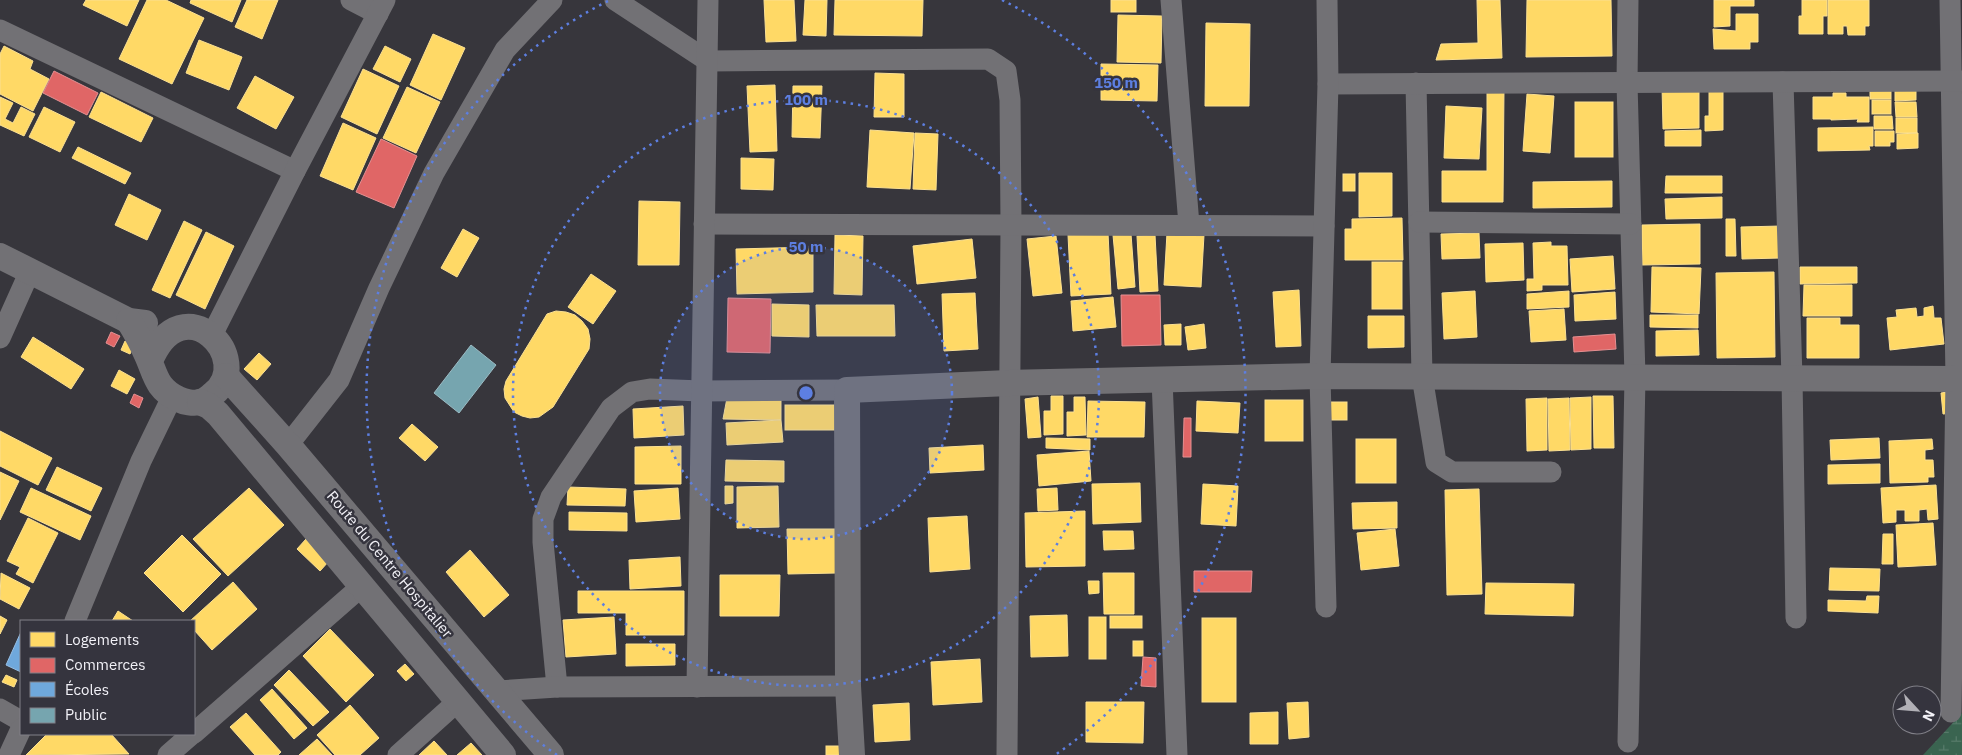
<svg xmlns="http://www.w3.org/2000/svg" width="1962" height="755" viewBox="0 0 1962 755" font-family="'IBM Plex Sans',sans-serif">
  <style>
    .wetland { fill: url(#wetland-marsh) }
    .homes { fill: #ffd966; stroke: #fbe092 }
    .shops { fill: #e06666; stroke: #e59092 }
    .schools { fill: #6fa8dc; stroke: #96bee4 }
    .public { fill: #76a5af; stroke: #9bbcc5 }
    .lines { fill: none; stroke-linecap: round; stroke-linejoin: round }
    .minor { stroke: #727175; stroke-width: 21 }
    .tertiary { stroke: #727175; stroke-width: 26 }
    .ring { fill: none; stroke: #5d7fe1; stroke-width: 2.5; stroke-dasharray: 2.5 5 }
    .labels { text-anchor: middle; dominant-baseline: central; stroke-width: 5; stroke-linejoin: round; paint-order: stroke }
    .street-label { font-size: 15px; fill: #f2f1f7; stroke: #35343e }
    .centre { fill: #5d7fe1; stroke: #35343e; stroke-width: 2.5 }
    .ring-label { font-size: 15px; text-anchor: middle; font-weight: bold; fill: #5d7fe1; stroke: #35343e; stroke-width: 5; stroke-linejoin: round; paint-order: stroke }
  </style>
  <defs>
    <pattern id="wetland-marsh" width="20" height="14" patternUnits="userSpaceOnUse" patternTransform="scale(1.25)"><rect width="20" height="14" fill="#3a6450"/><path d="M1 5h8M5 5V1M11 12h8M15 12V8" fill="none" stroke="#577b6a"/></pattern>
  </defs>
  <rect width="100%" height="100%" fill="#37363c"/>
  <polygon class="wetland" points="1962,713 1962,755 1923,755"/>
  <g class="homes">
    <polygon points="86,0 139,0 127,26 83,5"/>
    <polygon points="147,0 166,0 204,18 172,84 119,59"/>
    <polygon points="191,0 241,0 232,22 190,3"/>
    <polygon points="247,0 278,0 262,39 235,27"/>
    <polygon points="764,0 794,0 796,41 766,42"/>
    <polygon points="805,0 827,0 826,36 803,35"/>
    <polygon points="835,0 923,0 922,36 834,35"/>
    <rect x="1111" y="0" width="25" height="12"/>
    <polygon points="1477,0 1500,0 1502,58 1436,60 1441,44 1478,43"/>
    <polygon points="1527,0 1611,0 1612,56 1526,57"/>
    <polygon points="1714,0 1754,0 1754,6 1730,6 1730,26 1714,27"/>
    <polygon points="1802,0 1827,0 1827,16 1823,16 1823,34 1799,34 1799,16 1802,16"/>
    <polygon points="1828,0 1869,0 1869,26 1865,26 1865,35 1848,35 1847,26 1843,26 1843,34 1828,34"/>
    <polygon points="1736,14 1758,14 1758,42 1750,42 1750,49 1714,49 1713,29 1736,31"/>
    <polygon points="1118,15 1162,16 1161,63 1117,62"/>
    <polygon points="1206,23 1250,24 1249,106 1205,106"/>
    <polygon points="433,34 465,48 441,100 410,85"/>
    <polygon points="199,40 242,57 229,90 186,73"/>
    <polygon points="4,46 33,61 30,69 49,79 33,111 0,94 0,54"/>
    <polygon points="385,46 411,59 400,82 373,69"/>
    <polygon points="1101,64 1158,65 1157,101 1101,100"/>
    <polygon points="363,69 399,86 377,134 341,117"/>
    <polygon points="875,73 904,74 904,117 874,117"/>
    <polygon points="255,76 294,97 276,129 237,108"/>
    <polygon points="775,85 777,151 750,152 747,86"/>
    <polygon points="1895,85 1916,85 1916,100 1895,101"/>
    <polygon points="793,86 822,86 820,138 792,137"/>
    <polygon points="1662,86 1699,86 1699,128 1663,129"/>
    <polygon points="1709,86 1723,86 1723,130 1705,131 1705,116 1709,116"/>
    <rect x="1870" y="86" width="21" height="13"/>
    <polygon points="407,87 440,102 416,153 383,138"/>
    <polygon points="1487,88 1504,89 1503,202 1442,202 1442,171 1487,171"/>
    <polygon points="101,92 153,118 141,142 89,117"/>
    <polygon points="1833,93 1846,93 1846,97 1869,97 1869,122 1857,122 1858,119 1831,120 1831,119 1813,119 1813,97 1833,97"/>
    <polygon points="1527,94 1554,96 1550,153 1523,151"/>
    <polygon points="0,97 13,103 5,119 13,123 21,107 35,114 24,136 0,125"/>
    <rect x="1872" y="100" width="19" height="14"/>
    <rect x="1575" y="102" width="38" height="55"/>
    <polygon points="1895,102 1916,102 1917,117 1896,117"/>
    <polygon points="1446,106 1482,108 1479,159 1444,158"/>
    <polygon points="44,107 75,122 60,152 29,137"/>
    <polygon points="1874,116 1892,116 1893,129 1874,129"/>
    <rect x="1896" y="118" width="21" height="15"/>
    <polygon points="343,123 376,138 353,190 320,176"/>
    <polygon points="1873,127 1873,146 1869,146 1870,150 1818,151 1818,128"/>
    <polygon points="870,130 914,133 910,189 867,187"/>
    <polygon points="1701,130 1701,146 1665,146 1665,131"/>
    <polygon points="1875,131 1894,131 1894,142 1890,142 1890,146 1875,146"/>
    <polygon points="915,133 938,134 936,190 913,189"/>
    <polygon points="1918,133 1918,148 1897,149 1897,134"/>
    <polygon points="78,147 131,173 125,184 72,158"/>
    <polygon points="741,158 774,159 773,190 741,189"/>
    <polygon points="1359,173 1392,173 1392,216 1359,217"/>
    <rect x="1343" y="174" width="12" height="17"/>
    <polygon points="1666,176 1722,176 1722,193 1665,193"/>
    <polygon points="1612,181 1612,207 1533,208 1533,182"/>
    <polygon points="129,194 161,210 147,240 115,225"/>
    <polygon points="1722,197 1722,218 1666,219 1665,199"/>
    <polygon points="639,201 680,202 679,265 638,265"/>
    <polygon points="1402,218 1403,260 1345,260 1345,229 1352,229 1352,219"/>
    <polygon points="1726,219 1735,219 1736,256 1726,256"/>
    <polygon points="184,221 202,230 170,298 152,290"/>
    <polygon points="1700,224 1700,264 1642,265 1642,225"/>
    <polygon points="1781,226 1781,258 1742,259 1741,227"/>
    <polygon points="463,229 479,238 457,277 441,268"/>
    <polygon points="206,232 234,246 205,309 176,295"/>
    <polygon points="1108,233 1111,294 1071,296 1068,235"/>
    <polygon points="1167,233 1204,235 1201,287 1164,285"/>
    <polygon points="1479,233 1480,258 1442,259 1441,234"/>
    <polygon points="1131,234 1135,287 1118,289 1113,235"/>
    <polygon points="835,235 863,236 862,295 834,294"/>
    <polygon points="1155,235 1158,291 1140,292 1137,236"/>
    <polygon points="1056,236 1062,293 1033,296 1027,239"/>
    <polygon points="972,239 976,278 917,284 913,246"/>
    <polygon points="1551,242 1551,246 1567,246 1568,285 1542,285 1542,290 1527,291 1527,279 1534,279 1533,243"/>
    <polygon points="1523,243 1524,280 1486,282 1485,244"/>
    <polygon points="813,247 813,292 737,294 736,249"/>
    <polygon points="1613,256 1615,289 1572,292 1570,259"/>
    <rect x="1372" y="262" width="30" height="47"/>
    <polygon points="1652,267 1701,268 1699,314 1651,312"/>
    <polygon points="1800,267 1857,267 1857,283 1800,284"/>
    <polygon points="1774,272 1775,357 1717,358 1716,273"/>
    <polygon points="591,274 616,291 593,324 568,307"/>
    <polygon points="1804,285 1852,285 1852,316 1803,316"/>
    <polygon points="1299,290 1301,346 1276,347 1273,292"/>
    <polygon points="1475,291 1477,337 1444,339 1442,293"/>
    <polygon points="1569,291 1569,307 1527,309 1527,294"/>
    <polygon points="1615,292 1616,319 1575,321 1574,295"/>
    <polygon points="975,293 978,349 944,351 942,294"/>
    <polygon points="1113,297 1116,327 1073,331 1071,301"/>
    <polygon points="772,304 809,305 809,337 772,336"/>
    <polygon points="816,305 894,305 895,336 817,336"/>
    <polygon points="1933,306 1934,318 1941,318 1944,344 1890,350 1887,318 1897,317 1896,310 1916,308 1917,317 1924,316 1924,308"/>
    <polygon points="1564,309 1566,340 1531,342 1529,311"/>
    <polygon points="556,311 566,312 575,315 582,321 588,329 590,339 589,349 553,407 539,417 530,418 522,416 514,412 505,398 504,389 506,381 547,314"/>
    <polygon points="1650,315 1698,315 1698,328 1650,327"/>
    <polygon points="1368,316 1404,316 1404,347 1368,348"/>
    <polygon points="1807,318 1840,318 1840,325 1859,325 1859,358 1807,358"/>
    <polygon points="1181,324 1181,345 1165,345 1164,325"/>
    <polygon points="1204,324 1206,348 1188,350 1185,327"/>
    <polygon points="1698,330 1699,355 1656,356 1656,331"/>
    <polygon points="33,337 84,369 71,389 21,357"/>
    <polygon points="125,341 134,346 130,354 121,350"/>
    <polygon points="259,353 271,364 257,380 244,369"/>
    <polygon points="119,370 135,379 127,394 111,386"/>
    <polygon points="1953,391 1955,413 1943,414 1941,393"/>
    <polygon points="1051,396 1063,396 1063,434 1044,435 1044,411 1051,411"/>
    <polygon points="1593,396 1613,396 1614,448 1594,448"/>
    <polygon points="781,397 781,420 723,419 727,398"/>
    <polygon points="1038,397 1041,437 1028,438 1025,399"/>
    <polygon points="1074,397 1085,397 1086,435 1067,436 1067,412 1074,412"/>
    <polygon points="1591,397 1591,449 1571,450 1570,398"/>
    <polygon points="1547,398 1547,450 1527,451 1526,399"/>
    <polygon points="1569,398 1570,450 1549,451 1548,399"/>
    <rect x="1265" y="400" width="38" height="41"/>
    <polygon points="1088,401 1145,402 1144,437 1087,437"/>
    <polygon points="1197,401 1240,403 1238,433 1196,431"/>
    <rect x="1329" y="402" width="18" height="18"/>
    <rect x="785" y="405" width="52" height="25"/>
    <polygon points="683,406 684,435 634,438 633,409"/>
    <polygon points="781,420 783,442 727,445 726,423"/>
    <polygon points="412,424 438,447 425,461 399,438"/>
    <polygon points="0,431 52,458 38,485 0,466"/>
    <polygon points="1046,438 1090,439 1090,450 1046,448"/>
    <polygon points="1879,438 1880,458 1831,460 1830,440"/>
    <rect x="1356" y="439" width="40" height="44"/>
    <polygon points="1932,439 1933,449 1925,450 1925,460 1933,460 1934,477 1928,477 1928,482 1890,483 1889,441"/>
    <polygon points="983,445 984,470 930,473 929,448"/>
    <polygon points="681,446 681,484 635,484 635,447"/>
    <polygon points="1089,451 1091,481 1039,486 1037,455"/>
    <polygon points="726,460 784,461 784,482 725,481"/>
    <polygon points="1880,464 1880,483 1828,484 1828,465"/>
    <polygon points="57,467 102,488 91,511 46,490"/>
    <polygon points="0,472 19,481 0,520"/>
    <polygon points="1140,483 1141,522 1093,524 1092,484"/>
    <polygon points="1203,484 1238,486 1236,526 1201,524"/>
    <polygon points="1936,485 1938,519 1928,520 1927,509 1919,510 1919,521 1905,521 1905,510 1896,510 1896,522 1883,523 1881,488"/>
    <polygon points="725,486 733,486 733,503 725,504"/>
    <polygon points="778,486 779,527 737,528 737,487"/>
    <polygon points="568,487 626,489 625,506 567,505"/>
    <polygon points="31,488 91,516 80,540 20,512"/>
    <polygon points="249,488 284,525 228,576 193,539"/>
    <polygon points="678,488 680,519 636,522 634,491"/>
    <polygon points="1057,488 1058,510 1038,511 1037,489"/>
    <polygon points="1479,489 1482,594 1447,595 1445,490"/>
    <polygon points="1397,502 1397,528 1353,529 1352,503"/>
    <polygon points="1085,511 1085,566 1026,567 1025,513"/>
    <polygon points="569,512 627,513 627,531 569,530"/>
    <polygon points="967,516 970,569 930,572 928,518"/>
    <polygon points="28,518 58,533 33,583 16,574 20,567 7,561"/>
    <polygon points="1933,523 1936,565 1898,567 1896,525"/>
    <polygon points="787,529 836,529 837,573 788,574"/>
    <polygon points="1395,529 1399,566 1361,570 1357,533"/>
    <polygon points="1103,531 1133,531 1134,549 1104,550"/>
    <polygon points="1883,534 1893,534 1893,564 1882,564"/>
    <polygon points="182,535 221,574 183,612 144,573"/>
    <polygon points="306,539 329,561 320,571 297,549"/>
    <polygon points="470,550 509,595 484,617 446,572"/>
    <polygon points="680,557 681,586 630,589 629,560"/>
    <polygon points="1830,568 1880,569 1879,591 1829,590"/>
    <polygon points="1,573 30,588 19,609 0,599"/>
    <polygon points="1103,573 1134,573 1134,614 1104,614"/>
    <polygon points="720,575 780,575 779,616 720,616"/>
    <polygon points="1088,581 1099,581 1099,593 1089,594"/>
    <polygon points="233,582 257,609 212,650 194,630 194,621 190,621"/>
    <polygon points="1486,583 1574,584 1573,616 1485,614"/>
    <polygon points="578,591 684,591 684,635 626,635 626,613 578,613"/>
    <polygon points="1867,596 1879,596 1878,613 1828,611 1828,600 1866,601"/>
    <polygon points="118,611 133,621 112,621"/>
    <polygon points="1067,615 1068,656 1031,657 1030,616"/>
    <polygon points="0,616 7,620 0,634"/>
    <rect x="1110" y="616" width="32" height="12"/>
    <polygon points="614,617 616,654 566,657 563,620"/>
    <rect x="1089" y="617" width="17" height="42"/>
    <rect x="1202" y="618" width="34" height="84"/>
    <polygon points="330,629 374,675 346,702 303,656"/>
    <rect x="1133" y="641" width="10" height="15"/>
    <polygon points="626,644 675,644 675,665 626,666"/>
    <polygon points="980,659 982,702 933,705 931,662"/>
    <polygon points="405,664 414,674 406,681 397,671"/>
    <polygon points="289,670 329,712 313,726 274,685"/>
    <polygon points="6,675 17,680 14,687 2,682"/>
    <polygon points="272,689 307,728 294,739 260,700"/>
    <polygon points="1086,702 1144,702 1143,743 1086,742"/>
    <polygon points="1308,702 1309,737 1289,739 1287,703"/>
    <polygon points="909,703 910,740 875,742 873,705"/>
    <polygon points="350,705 379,738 360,755 335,755 317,735"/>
    <polygon points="1278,712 1278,744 1250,744 1250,713"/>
    <polygon points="246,713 281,752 278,755 255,755 230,727"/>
    <polygon points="47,734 111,734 129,754 26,755"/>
    <polygon points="317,739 332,755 299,755"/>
    <polygon points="434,741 447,755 419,755"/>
    <polygon points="471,743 482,755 457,755"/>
    <rect x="826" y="746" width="15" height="9"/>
  </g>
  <g class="shops">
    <polygon points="54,71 98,93 87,115 43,93"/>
    <polygon points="381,139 417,156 394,208 356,192"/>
    <polygon points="1121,295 1160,295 1161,345 1122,346"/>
    <polygon points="728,298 771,299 770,353 727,352"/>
    <polygon points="111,332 120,336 114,347 106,343"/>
    <polygon points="1615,334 1616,349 1574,352 1573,337"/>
    <polygon points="134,394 143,398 139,408 130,403"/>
    <polygon points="1184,418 1191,418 1191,457 1183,457"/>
    <polygon points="1194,571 1252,571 1251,592 1194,592"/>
    <polygon points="1143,657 1156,658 1156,687 1141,686"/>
  </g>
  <polygon class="schools" points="21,632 21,672 6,665"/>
  <polygon class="public" points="471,345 496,365 459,413 434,393"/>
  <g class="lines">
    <g class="minor">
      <polyline points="351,0 378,14"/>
      <polyline points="615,0 708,61 988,59 1006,71 1010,100 1011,225 1007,755"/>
      <polyline points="1171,0 1189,225"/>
      <polyline points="1628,0 1627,83 1635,377 1628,742"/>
      <polyline points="1950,0 1956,379 1951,712"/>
      <polyline points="0,30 295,171"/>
      <polyline points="1783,82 1792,378 1796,618"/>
      <polyline points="1416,83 1422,376 1436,462 1452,472 1551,472"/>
      <polyline points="1328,84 1962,81"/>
      <polyline points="1419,222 1631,224"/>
      <polyline points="704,224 1324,226"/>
      <polyline points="212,335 295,171 385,0"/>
      <polyline points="0,338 30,271"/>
      <polyline points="1162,379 1177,755"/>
      <polyline points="288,445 339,380 379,288 434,173 505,50 552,0"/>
      <polyline points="1326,607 1320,376 1328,84 1327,0"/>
      <polyline points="75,621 141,461 172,397"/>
      <polyline points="557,687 543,542 543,519 551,497 611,408 632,392 650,389 701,391 847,390"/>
      <polyline points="697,687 708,0"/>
      <polyline points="498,691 557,687 848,686"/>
      <polyline points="0,709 21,721"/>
      <polyline points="194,733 362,586"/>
      <polyline points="9,755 21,729"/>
      <polyline points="168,755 192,734"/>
      <polyline points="398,755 457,702"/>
    </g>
    <g class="tertiary">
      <polyline points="0,256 129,321 145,323"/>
      <path d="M129 321C135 331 141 341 145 351 156 373 154 387 178 399 184 402 194 404 200 402 205 401 210 397 213 394 257 360 183 282 150 361"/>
      <polyline points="226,376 288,445 551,755"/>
      <polyline points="200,402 209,406 218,414 503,755"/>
      <polyline points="852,755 848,686 847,390 1009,383 1320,376 1962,379"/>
    </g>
  </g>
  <circle cx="806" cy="393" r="146" fill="#5d7fe1" fill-opacity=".12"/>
  <g class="ring">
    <circle cx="806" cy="393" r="146"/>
    <circle cx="806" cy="393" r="293"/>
    <path d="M557 755A439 439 0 0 1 610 0M1002 0A439 439 0 0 1 1055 755"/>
  </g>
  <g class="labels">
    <g class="street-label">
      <text transform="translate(390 564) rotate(50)">Route du Centre Hospitalier</text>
    </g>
  </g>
  <circle cx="806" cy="393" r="8" class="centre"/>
  <g class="ring-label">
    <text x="1116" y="88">150 m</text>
    <text x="806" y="105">100 m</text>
    <text x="806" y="252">50 m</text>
  </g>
  <rect x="20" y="620" width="175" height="115" fill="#35343e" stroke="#818088"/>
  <rect x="30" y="632" width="25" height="15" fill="#ffd966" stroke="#818088"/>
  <text x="65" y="645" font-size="15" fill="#f2f1f7">Logements</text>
  <rect x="30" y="658" width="25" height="15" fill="#e06666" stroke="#818088"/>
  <text x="65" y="670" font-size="15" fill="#f2f1f7">Commerces</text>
  <rect x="30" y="682" width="25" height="15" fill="#6fa8dc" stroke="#818088"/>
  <text x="65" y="695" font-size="15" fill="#f2f1f7">Écoles</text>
  <rect x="30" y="708" width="25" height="15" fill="#76a5af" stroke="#818088"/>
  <text x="65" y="720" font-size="15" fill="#f2f1f7">Public</text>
  <g transform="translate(1917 710) rotate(116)"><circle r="24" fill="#35343e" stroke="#818088"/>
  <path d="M0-4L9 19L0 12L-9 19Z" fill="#b1b0b6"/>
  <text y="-8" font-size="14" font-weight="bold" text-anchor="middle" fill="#f2f1f7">N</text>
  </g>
</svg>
